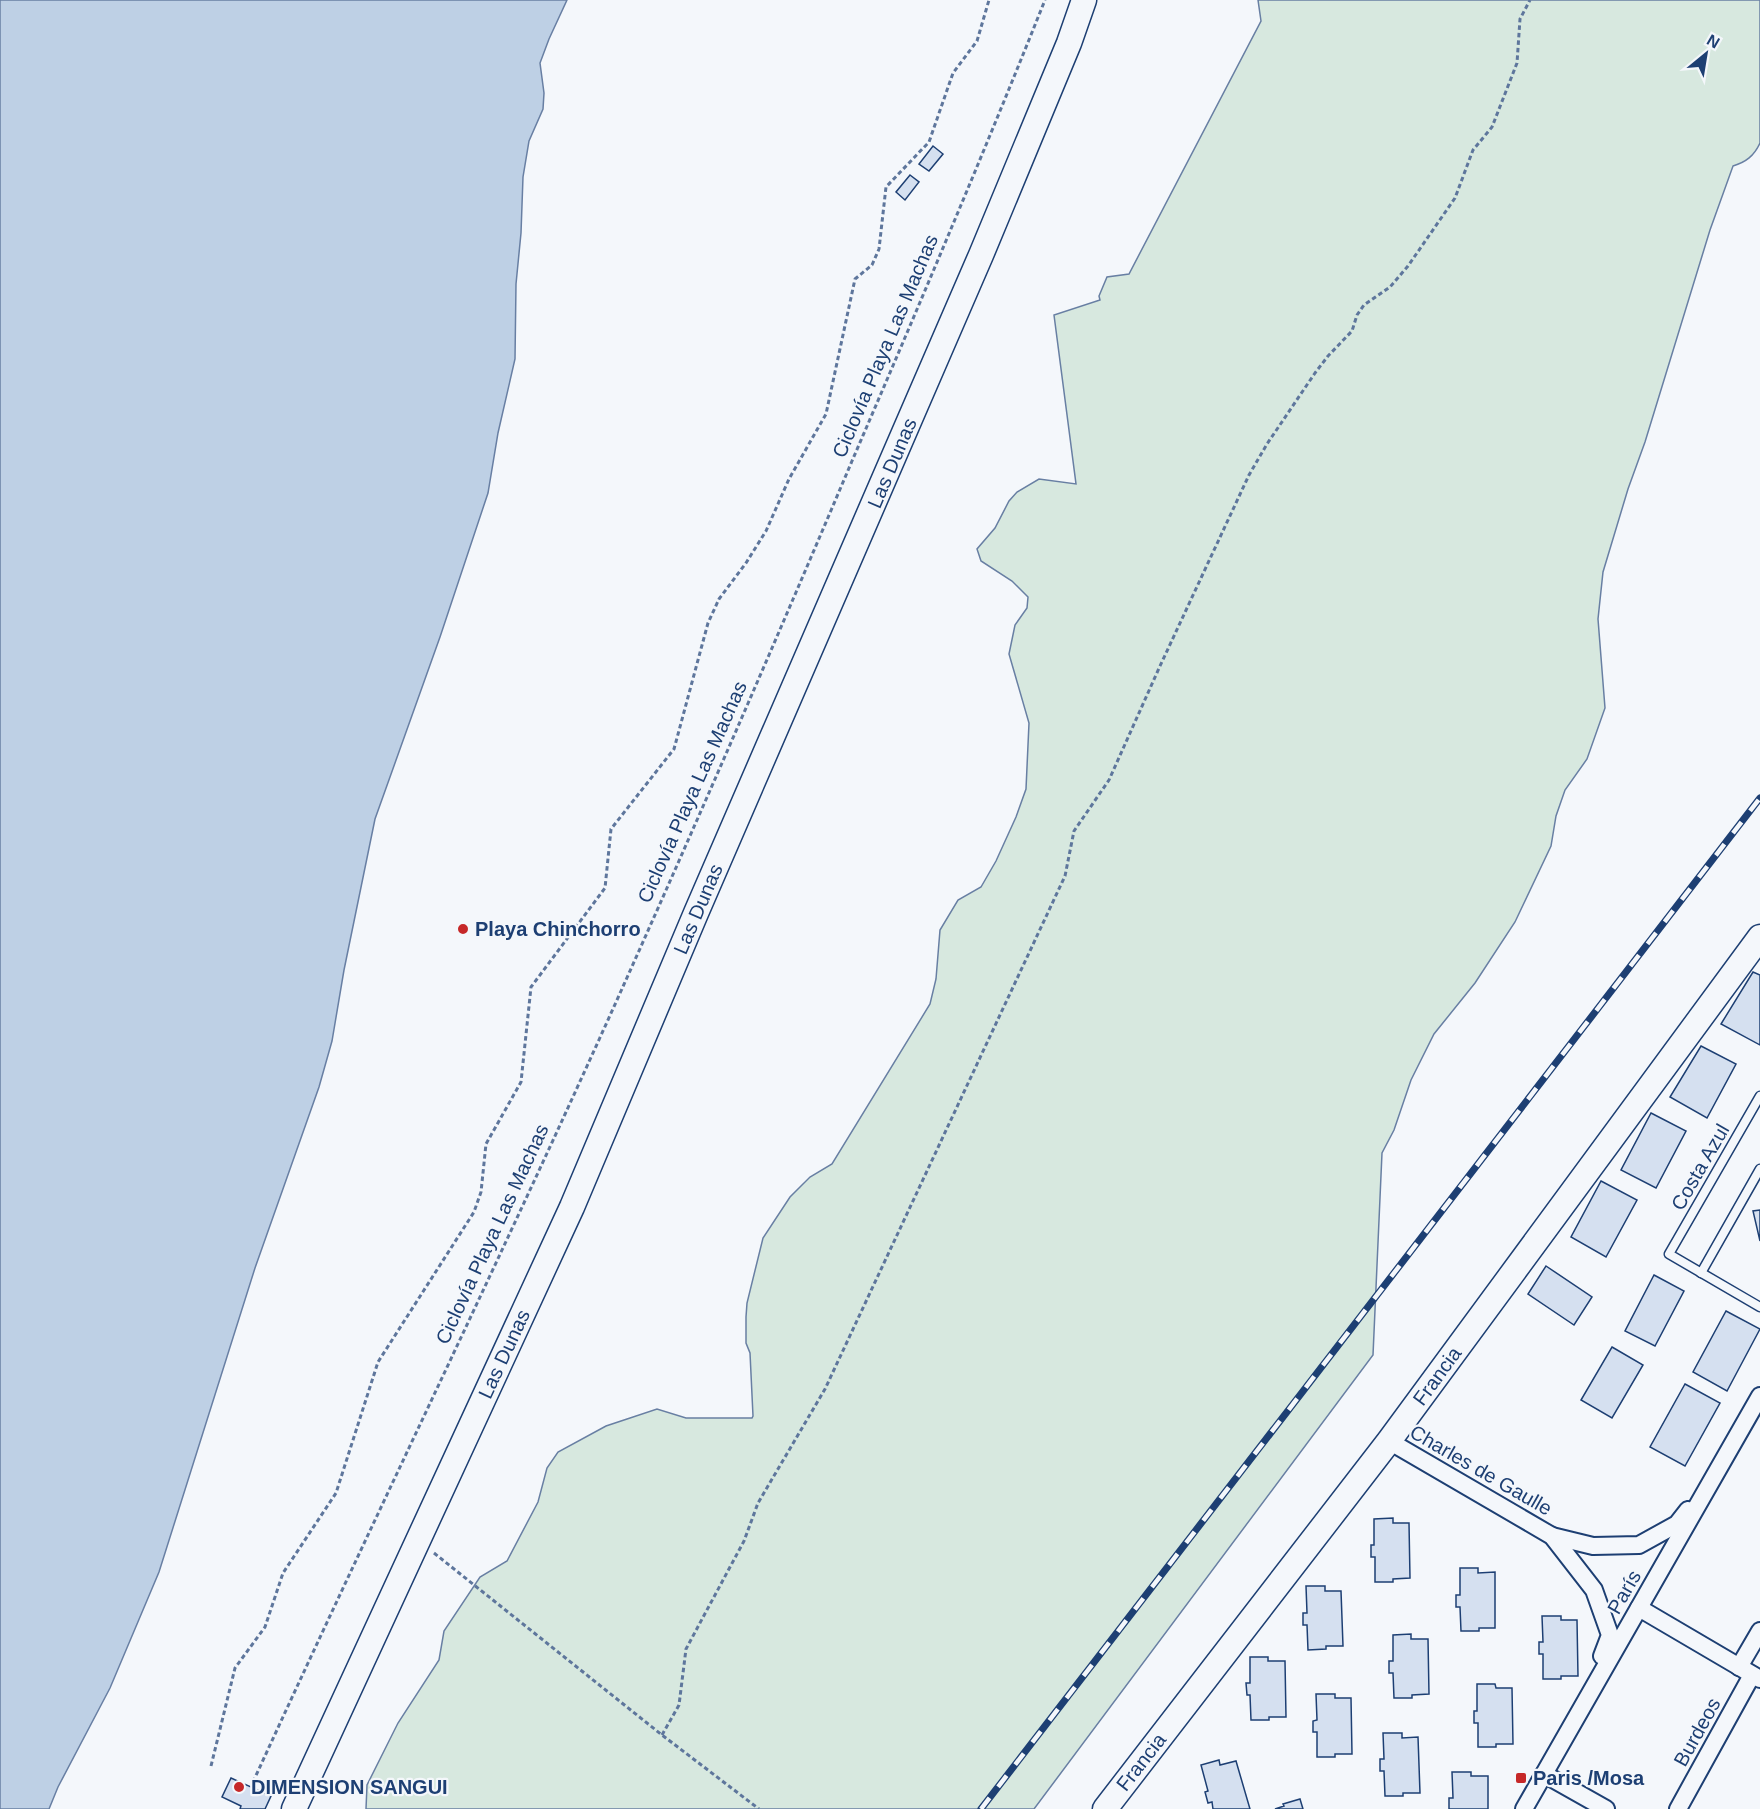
<svg xmlns="http://www.w3.org/2000/svg" width="1760" height="1809" viewBox="0 0 1760 1809" font-family="Helvetica,sans-serif">
  <style>
    .green { fill: #d7e8df; stroke: #687fa3; stroke-width: 1.5 }
    .water { fill: #bed0e5; stroke: #687fa3; stroke-width: 1.5 }
    .building { fill: #d5e0f0; stroke: #1d3f73; stroke-width: 1.5 }
    .lines { fill: none; stroke-linecap: round; stroke-linejoin: round }
    .lane-casing { stroke: #1d3f73; stroke-width: 11 }
    .street-casing { stroke: #1d3f73; stroke-width: 20 }
    .secondary-casing { stroke: #1d3f73; stroke-width: 27 }
    .path { stroke: #5e769c; stroke-width: 3; stroke-dasharray: 4.5 3; stroke-linecap: butt }
    .lane { stroke: #f4f7fb; stroke-width: 8 }
    .street { stroke: #f4f7fb; stroke-width: 16 }
    .secondary { stroke: #f4f7fb; stroke-width: 24 }
    .rail-casing { stroke: #1d3f73; stroke-width: 7 }
    .rail { stroke: #f4f7fb; stroke-width: 4.5; stroke-dasharray: 14; stroke-linecap: butt }
    .poi-dot { fill: #c62828; stroke: #f4f7fb; stroke-width: 2 }
    .labels { text-anchor: middle; dominant-baseline: central; stroke-width: 4.5; stroke-linejoin: round; paint-order: stroke }
    .street-label { font-size: 20px; fill: #1d3f73; stroke: #f4f7fb }
    .poi-label { font-size: 20px; font-weight: bold; fill: #1d3f73; stroke: #f4f7fb; text-anchor: start }
  </style>
  <rect width="100%" height="100%" fill="#f4f7fb"/>
  <path class="green" d="M1258 0H1760V143C1754 156 1746 162 1733 166L1710 230 1645 442 1628 489 1603 572 1598 619 1605 708 1587 759 1565 790 1556 816 1551 846 1515 922 1475 983 1434 1034 1411 1080 1394 1130 1382 1153 1373 1355 1034 1809H366L367 1785 398 1723 439 1660 444 1631 480 1577 507 1561 538 1502 547 1468 558 1452 606 1426 657 1409 686 1418H752L753 1416 750 1353 746 1343V1317L747 1303 763 1238 790 1197 810 1177 832 1164 930 1004 936 979 940 930 958 900 981 887 996 861 1016 817 1026 789 1029 723 1009 654 1015 625 1027 608 1028 597 1012 581 981 561 977 549 995 528 1009 501 1017 492 1039 479 1076 484 1054 315 1100 300 1099 296 1107 277 1129 274 1261 21Z"/>
  <polygon class="water" points="0,0 567,0 549,39 540,63 544,93 543,109 529,141 523,177 521,233 516,284 515,359 498,433 488,493 440,637 375,819 344,970 332,1041 319,1087 255,1268 159,1572 110,1688 58,1787 49,1809 0,1809"/>
  <g class="building">
    <polygon points="933,146 943,154 929,171 919,164"/>
    <polygon points="910,175 919,182 905,200 896,192"/>
    <polygon points="1753,972 1760,975 1760,1045 1721,1024"/>
    <polygon points="1701,1046 1736,1064 1707,1118 1670,1097"/>
    <polygon points="1651,1113 1686,1131 1656,1188 1621,1170"/>
    <polygon points="1601,1181 1637,1200 1606,1257 1571,1237"/>
    <polygon points="1760,1210 1760,1241 1753,1211"/>
    <polygon points="1546,1266 1592,1297 1574,1325 1528,1294"/>
    <polygon points="1654,1275 1684,1291 1655,1346 1625,1331"/>
    <polygon points="1726,1311 1760,1329 1727,1391 1693,1372"/>
    <polygon points="1612,1347 1643,1365 1612,1418 1581,1400"/>
    <polygon points="1685,1384 1720,1403 1685,1466 1650,1447"/>
    <polygon points="1393,1518 1393,1523 1409,1523 1410,1578 1393,1579 1393,1582 1375,1582 1375,1557 1371,1557 1371,1545 1374,1545 1374,1519"/>
    <polygon points="1460,1568 1478,1568 1478,1573 1495,1572 1495,1628 1479,1628 1479,1631 1461,1631 1460,1607 1456,1607 1456,1595 1460,1595"/>
    <polygon points="1306,1586 1325,1586 1325,1591 1341,1591 1343,1646 1326,1646 1326,1649 1308,1650 1307,1625 1303,1625 1303,1613 1307,1613"/>
    <polygon points="1542,1616 1561,1616 1561,1620 1577,1620 1578,1676 1561,1676 1561,1679 1543,1679 1543,1654 1539,1654 1539,1642 1543,1642"/>
    <polygon points="1411,1634 1411,1639 1428,1639 1429,1694 1412,1695 1412,1698 1394,1698 1393,1673 1389,1673 1389,1661 1393,1661 1393,1635"/>
    <polygon points="1250,1657 1268,1657 1268,1661 1285,1661 1286,1717 1269,1717 1269,1720 1251,1720 1250,1695 1247,1695 1246,1683 1250,1683"/>
    <polygon points="1477,1684 1495,1684 1496,1688 1512,1688 1513,1744 1496,1744 1496,1747 1478,1747 1478,1723 1474,1723 1474,1711 1477,1711"/>
    <polygon points="1316,1694 1335,1694 1335,1698 1351,1698 1352,1754 1335,1754 1335,1757 1317,1757 1317,1732 1313,1732 1313,1721 1317,1720"/>
    <polygon points="1383,1733 1402,1733 1402,1738 1418,1737 1420,1793 1403,1793 1403,1796 1385,1796 1384,1771 1380,1771 1380,1759 1384,1759"/>
    <polygon points="1219,1760 1220,1765 1236,1761 1250,1809 1213,1809 1212,1802 1208,1803 1205,1792 1208,1791 1201,1765"/>
    <polygon points="1452,1772 1471,1772 1471,1776 1488,1776 1488,1809 1449,1809 1449,1798 1453,1798"/>
    <polygon points="231,1778 271,1796 265,1809 240,1809 241,1806 222,1797"/>
    <polygon points="1300,1799 1303,1809 1275,1809 1284,1806 1283,1804"/>
  </g>
  <g class="lines">
    <g class="lane-casing">
      <g id="lane">
        <polyline points="1760,1096 1669,1254 1760,1307"/>
        <polyline points="1701,1273 1760,1169"/>
      </g>
    </g>
    <g class="street-casing">
      <g id="street">
        <polyline points="1389,1441 1552,1536 1594,1590 1610,1635 1602,1656"/>
        <polyline points="1552,1536 1593,1546 1639,1545 1677,1524 1688,1510"/>
        <polyline points="1639,1608 1760,1679"/>
        <polyline points="1739,1667 1760,1631"/>
        <polyline points="1544,1774 1606,1809"/>
        <polyline points="1524,1809 1760,1396"/>
        <polyline points="1678,1809 1752,1675"/>
      </g>
    </g>
    <g class="secondary-casing">
      <g id="secondary">
        <polyline points="294,1809 572,1207 696,913 981,255 1069,43 1084,0"/>
        <polyline points="1105,1809 1389,1441 1760,937"/>
      </g>
    </g>
    <g class="path">
      <polyline points="434,1553 662,1735 759,1809"/>
      <polyline points="662,1735 679,1705 686,1649 744,1541 758,1503 825,1389 1065,876 1074,831 1109,780 1160,666 1249,475 1267,444 1315,373 1328,356 1352,331 1357,315 1364,305 1390,287 1408,266 1455,198 1473,150 1492,127 1517,63 1520,19 1530,0"/>
      <polyline points="211,1766 235,1668 265,1627 283,1573 336,1493 378,1362 474,1212 481,1192 486,1144 521,1082 531,987 605,888 611,829 674,749 708,623 719,599 746,563 766,531 789,479 826,414 855,279 872,265 879,249 886,187 929,142 953,73 977,41 989,0"/>
      <path d="M253 1782C374 1518 502 1256 621 991 700 815 777 638 852 461 918 308 983 155 1045 0"/>
    </g>
    <use href="#lane" class="lane"/>
    <use href="#street" class="street"/>
    <use href="#secondary" class="secondary"/>
    <g class="rail-casing">
      <polyline id="rail" points="981,1809 1760,798"/>
    </g>
    <use href="#rail" class="rail"/>
  </g>
  <g class="poi-dot">
    <circle cx="463" cy="929" r="6"/>
    <rect x="1515" y="1772" width="12" height="12" rx="3"/>
    <circle cx="239" cy="1787" r="6"/>
  </g>
  <g class="labels">
    <g class="street-label">
      <text transform="translate(885 346) rotate(-67)">Ciclovía Playa Las Machas</text>
      <text transform="translate(892 463) rotate(-67)">Las Dunas</text>
      <text transform="translate(692 792) rotate(-66)">Ciclovía Playa Las Machas</text>
      <text transform="translate(698 909) rotate(-67)">Las Dunas</text>
      <text transform="translate(1700 1167) rotate(-60)">Costa Azul</text>
      <text transform="translate(492 1234) rotate(-65)">Ciclovía Playa Las Machas</text>
      <text transform="translate(504 1354) rotate(-65)">Las Dunas</text>
      <text transform="translate(1437 1376) rotate(-54)">Francia</text>
      <text transform="translate(1481 1470) rotate(30)">Charles de Gaulle</text>
      <text transform="translate(1624 1592) rotate(-60)">París</text>
      <text transform="translate(1697 1732) rotate(-61)">Burdeos</text>
      <text transform="translate(1141 1762) rotate(-52)">Francia</text>
    </g>
    <g class="poi-label">
      <text x="475" y="929">Playa Chinchorro</text>
      <text x="1533" y="1778">Paris /Mosa</text>
      <text x="251" y="1787">DIMENSION SANGUI</text>
    </g>
  </g>
  <g transform="translate(1706 54) rotate(30)" stroke="#f4f7fb" stroke-width="4.5" paint-order="stroke">
  <path d="M0-4.5L10 22L0 15L-10 22Z" fill="#1d3f73"/>
  <text y="-9" font-size="16" font-weight="bold" text-anchor="middle" fill="#1d3f73">N</text>
  </g>
</svg>
